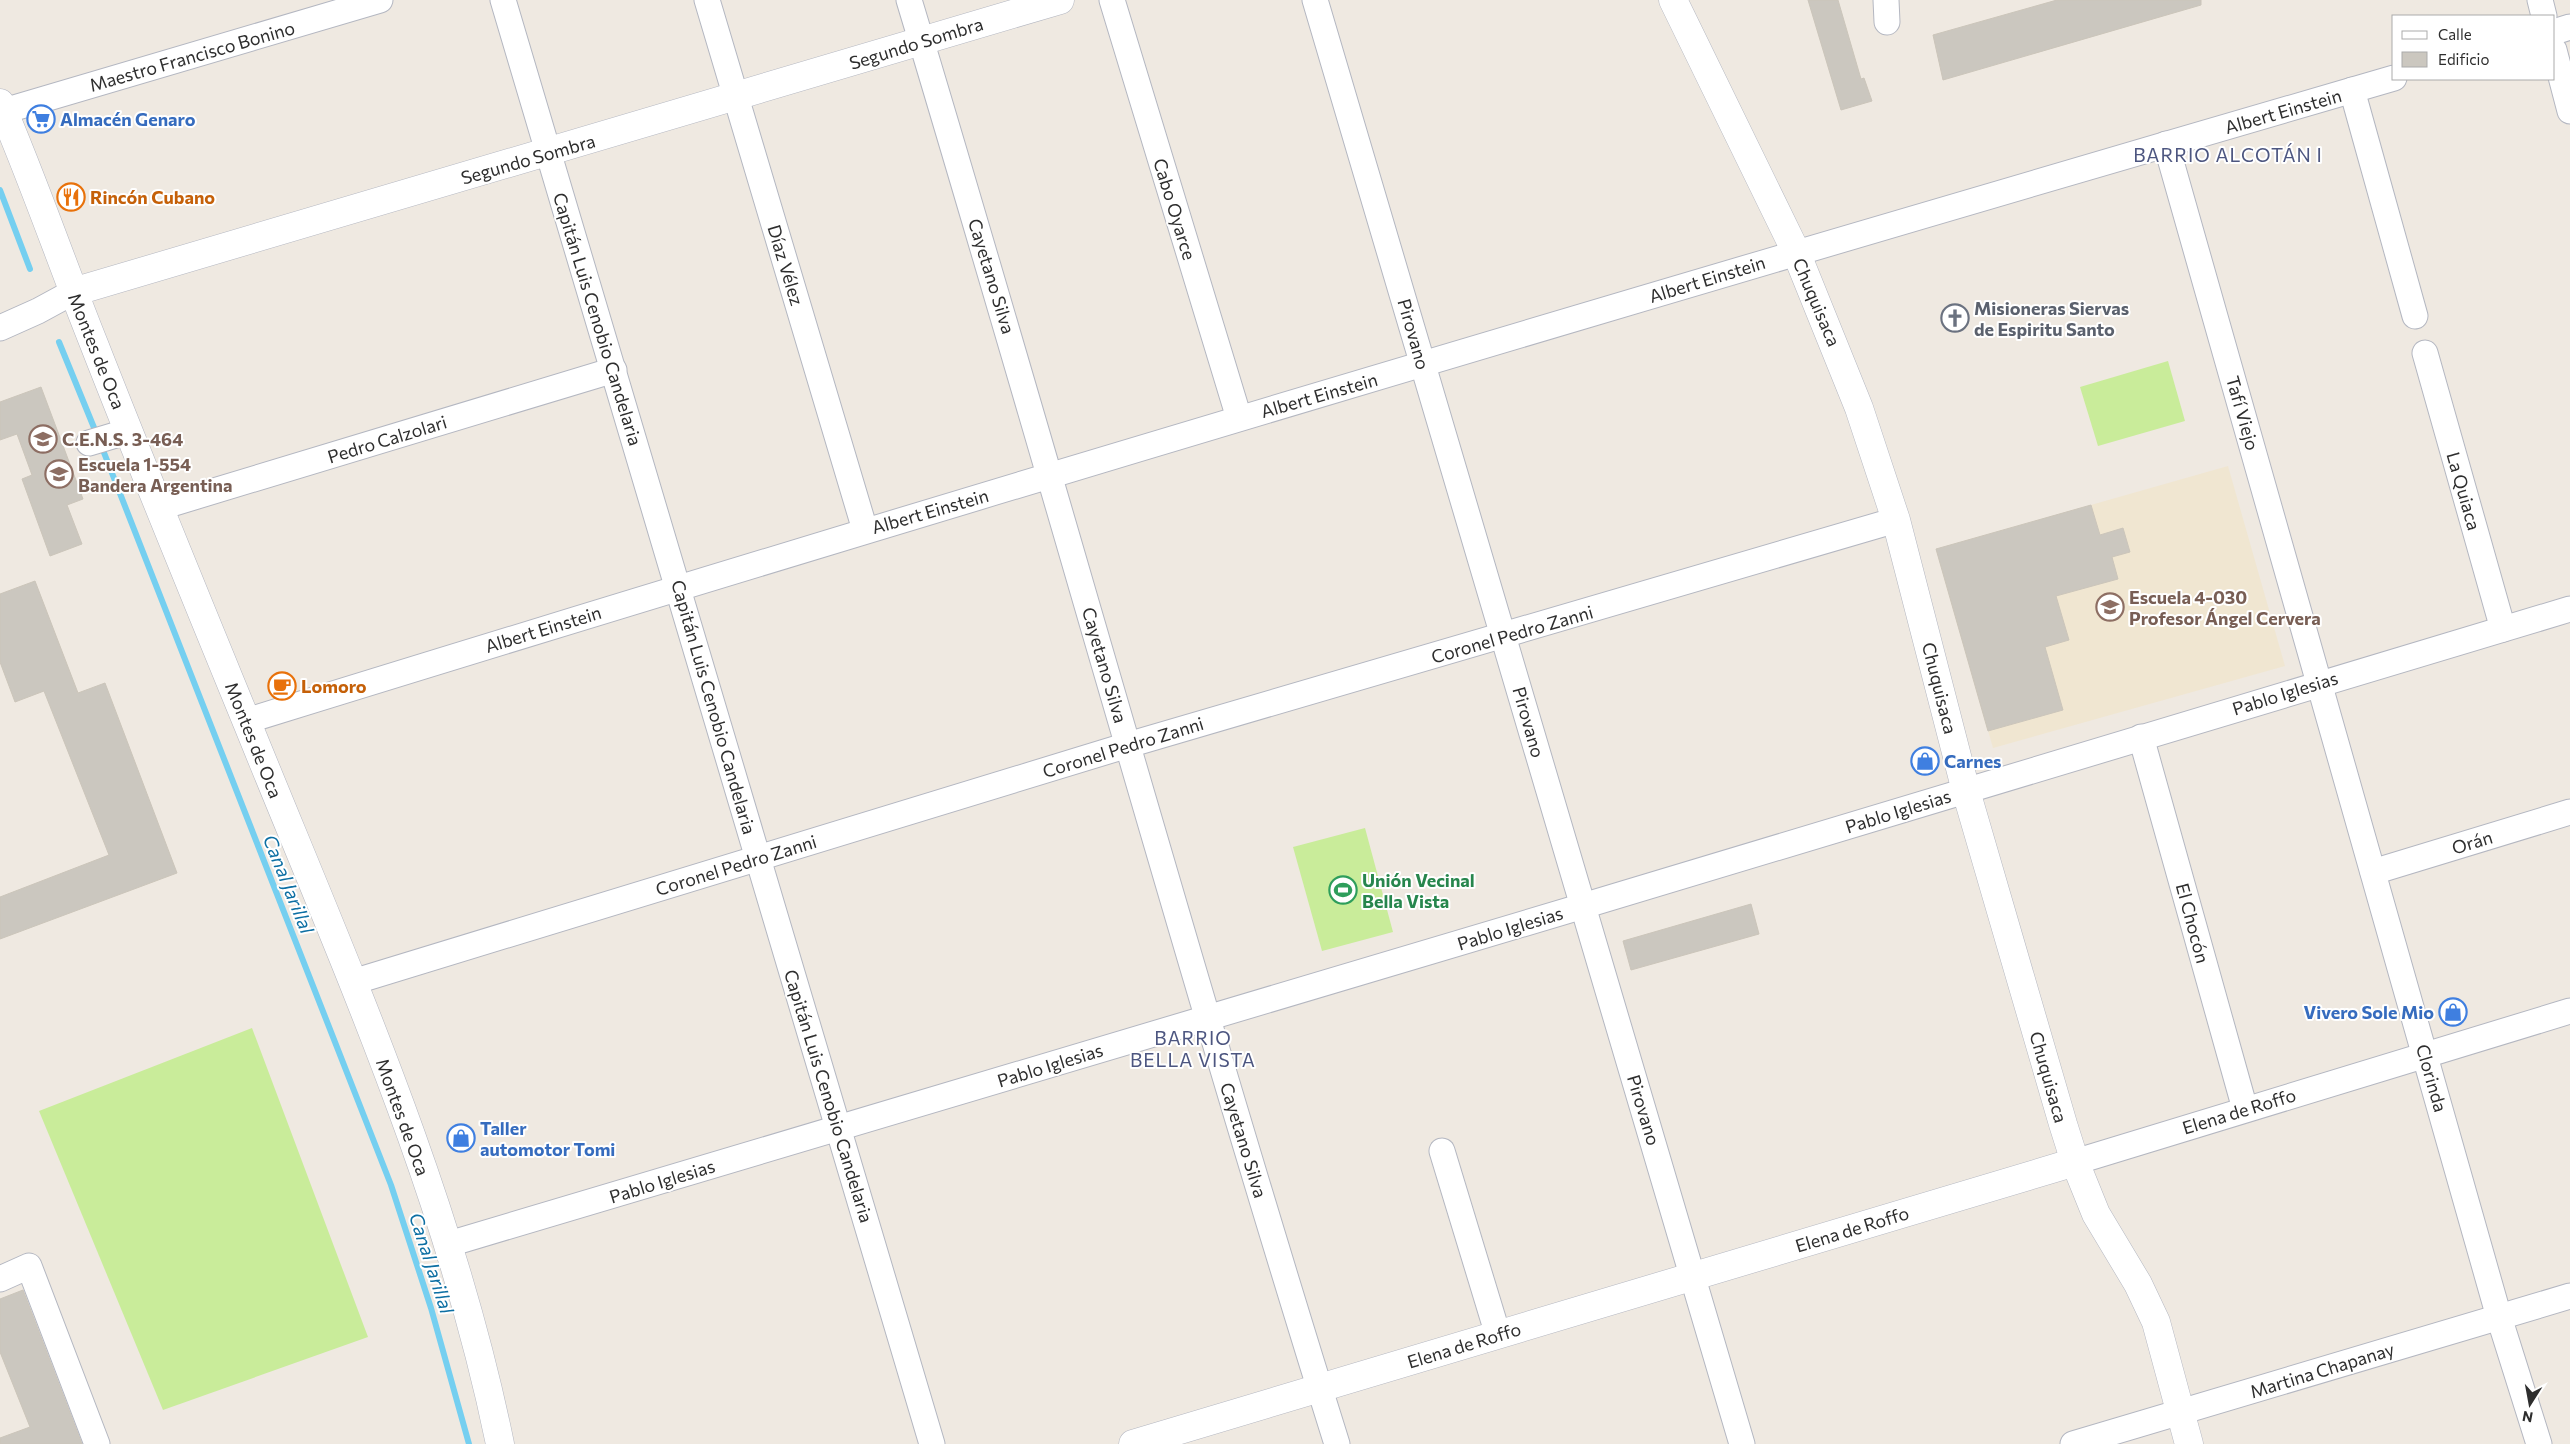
<svg xmlns="http://www.w3.org/2000/svg" width="2570" height="1444" viewBox="0 0 2570 1444" font-family="Commissioner,sans-serif">
  <style>
    .education { fill: #f0e6d1 }
    .pitch { fill: #c9ec9a }
    .lines { fill: none; stroke-linecap: round; stroke-linejoin: round }
    .stream { stroke: #75cff0; stroke-width: 6 }
    .building { fill: #cbc7bf; stroke: #cbc5ba }
    .minor-casing { stroke: #b4b7c1; stroke-width: 27 }
    .tertiary-casing { stroke: #b4b7c1; stroke-width: 29 }
    .secondary-casing { stroke: #b4b7c1; stroke-width: 29 }
    .minor { stroke: #fff; stroke-width: 25 }
    .tertiary { stroke: #fff; stroke-width: 28 }
    .secondary { stroke: #fff; stroke-width: 28 }
    .labels { text-anchor: middle; dominant-baseline: central; stroke-width: 4; stroke-linejoin: round; paint-order: stroke }
    .street-label { font-size: 18px; fill: #2e2e2e; stroke: #fff }
    .shop-label { font-size: 18px; font-weight: bold; fill: #366cbe; stroke: #fff; text-anchor: start }
    .food-label { font-size: 18px; font-weight: bold; fill: #c56008; stroke: #fff; text-anchor: start }
    .worship-label { font-size: 18px; font-weight: bold; fill: #5b616d; stroke: #fff; text-anchor: start }
    .education-label { font-size: 18px; font-weight: bold; fill: #785e54; stroke: #fff; text-anchor: start }
    .leisure-label { font-size: 18px; font-weight: bold; fill: #27864d; stroke: #fff; text-anchor: start }
    .neighbourhood-label { font-size: 19px; letter-spacing: 1px; fill: #4d5680; stroke: #fff }
    .water-label { font-size: 19px; font-style: italic; fill: #0d6fa3; stroke: #fff }
  </style>
  <rect width="100%" height="100%" fill="#efe9e1"/>
  <polygon class="education" points="2228,466 2285,666 1993,748 1936,549"/>
  <g class="pitch">
    <polygon points="2168,361 2185,421 2098,446 2080,387"/>
    <polygon points="1365,828 1393,932 1322,951 1293,847"/>
    <polygon points="252,1028 368,1337 163,1410 39,1111"/>
  </g>
  <g class="lines">
    <g class="stream">
      <polyline points="0,190 30,269"/>
      <polyline points="59,342 97,435"/>
      <polyline points="101,445 391,1185 431,1308 469,1444"/>
    </g>
  </g>
  <g class="building">
    <polygon points="1808,0 1838,0 1861,79 1864,78 1872,101 1841,110"/>
    <polygon points="2057,0 2201,0 2201,5 1943,80 1933,35"/>
    <polygon points="41,387 83,499 67,505 82,544 50,556 22,479 32,475 17,434 0,440 0,402"/>
    <polygon points="2091,505 2100,535 2123,528 2130,552 2112,557 2118,579 2056,596 2069,640 2045,647 2063,710 1988,731 1936,549"/>
    <polygon points="35,581 78,693 105,683 177,873 0,939 0,897 109,855 44,691 15,702 0,662 0,594"/>
    <polygon points="1751,904 1759,934 1631,970 1623,941"/>
    <polygon points="23,1290 82,1444 0,1444 0,1438 30,1427 0,1352 0,1299"/>
  </g>
  <g class="lines">
    <g class="minor-casing">
      <g id="minor">
        <polyline points="503,0 932,1444"/>
        <polyline points="707,0 865,530"/>
        <path d="M909 0C1054 481 1187 965 1337 1444"/>
        <polyline points="1112,0 1239,418"/>
        <polyline points="1315,0 1742,1444"/>
        <polyline points="1886,0 1887,22"/>
        <polyline points="2540,0 2544,16"/>
        <polyline points="2554,32 2570,27"/>
        <polyline points="2554,50 2570,111"/>
        <polyline points="2352,90 2415,316"/>
        <polyline points="4,111 380,0"/>
        <polyline points="2166,144 2499,1317 2539,1444"/>
        <polyline points="0,328 38,311 73,292"/>
        <polyline points="2425,353 2503,629"/>
        <polyline points="89,443 129,431"/>
        <polyline points="161,507 614,370"/>
        <path d="M246 721C960 500 1676 287 2394 78"/>
        <polyline points="2141,737 2245,1109"/>
        <polyline points="2373,872 2570,812"/>
        <polyline points="353,982 1128,745 1896,520"/>
        <polyline points="1442,1151 1498,1335"/>
        <polyline points="2075,1162 2570,1011"/>
        <polyline points="449,1244 1583,906 2570,609"/>
        <polyline points="0,1279 29,1266 97,1444"/>
        <polyline points="2073,1444 2570,1296"/>
      </g>
    </g>
    <g class="tertiary-casing">
      <g id="tertiary">
        <polyline points="1673,0 1796,252 1859,408 1896,520 1966,791 2063,1124 2075,1162 2096,1214 2138,1284 2156,1322 2189,1444"/>
        <polyline points="73,292 1060,0"/>
        <polyline points="1133,1444 2075,1162"/>
      </g>
    </g>
    <g class="secondary-casing">
      <path id="secondary" d="M0 103C34 182 62 264 94 344 144 472 196 598 248 725 343 960 449 1194 500 1444"/>
    </g>
    <use href="#minor" class="minor"/>
    <use href="#tertiary" class="tertiary"/>
    <use href="#secondary" class="secondary"/>
  </g>
  <defs>
    <g id="supermarket-ring" transform="scale(1.4375)"><circle r="9.5" fill="#fff" stroke="#3f7fe0" stroke-width="1.5"/><path d="M-6-5.5h2.5l.6 2H6L4.5 2H-2.5L-4.4-4H-6ZM-1.5 3.2a1.3 1.3 0 1 0 .1 0ZM3 3.2a1.3 1.3 0 1 0 .1 0Z" fill="#3f7fe0"/></g>
    <g id="restaurant-ring" transform="scale(1.4375)"><circle r="9.5" fill="#fff" stroke="#e8710a" stroke-width="1.5"/><path d="M-5-6h1v4h1v-4h1v4h1v-4h1v5L-1.5 .5V6h-2V.5L-5-1ZM5-6V6H3V1.5H1.5Q1.5-4 5-6Z" fill="#e8710a"/></g>
    <g id="church-ring" transform="scale(1.4375)"><circle r="9.5" fill="#fff" stroke="#6b7280" stroke-width="1.5"/><path d="M-1.2-6h2.4v3.5h3.3v2.4h-3.3V6h-2.4V-.1h-3.3v-2.4h3.3Z" fill="#6b7280"/></g>
    <g id="school-ring" transform="scale(1.4375)"><circle r="9.5" fill="#fff" stroke="#8d6e63" stroke-width="1.5"/><path d="M0-5L7-2L0 1L-7-2ZM-4 1L0 2.5L4 1V4Q0 6-4 4Z" fill="#8d6e63"/></g>
    <g id="cafe-ring" transform="scale(1.4375)"><circle r="9.5" fill="#fff" stroke="#e8710a" stroke-width="1.5"/><path d="M-5.5-4.5H6V0H3Q3 3.5 0 3.5H-2.5Q-5.5 3.5-5.5 0ZM3-3.2v2h1.7v-2ZM-6 4.5H4V6H-6Z" fill="#e8710a"/></g>
    <g id="shop-ring" transform="scale(1.4375)"><circle r="9.5" fill="#fff" stroke="#3f7fe0" stroke-width="1.5"/><path d="M-5-2.5h2.3a2.7 3.5 0 0 1 5.4 0H5L5.5 6h-11ZM-1.5-2.5h3a1.5 2.3 0 0 0-3 0Z" fill="#3f7fe0"/></g>
    <g id="stadium-ring" transform="scale(1.4375)"><circle r="9.5" fill="#fff" stroke="#2e9e5b" stroke-width="1.5"/><path d="M0-5a6.5 5 0 1 0 0 10a6.5 5 0 1 0 0-10ZM-3.5-1.8h7v3.6h-7Z" fill="#2e9e5b"/></g>
  </defs>
  <g fill-rule="evenodd">
    <use href="#supermarket-ring" x="41" y="119"/>
    <use href="#restaurant-ring" x="71" y="197"/>
    <use href="#church-ring" x="1955" y="318"/>
    <use href="#school-ring" x="43" y="439"/>
    <use href="#school-ring" x="59" y="474"/>
    <use href="#school-ring" x="2110" y="607"/>
    <use href="#cafe-ring" x="282" y="686"/>
    <use href="#shop-ring" x="1925" y="761"/>
    <use href="#stadium-ring" x="1343" y="890"/>
    <use href="#shop-ring" x="2453" y="1012"/>
    <use href="#shop-ring" x="461" y="1138"/>
  </g>
  <g class="labels">
    <g class="street-label">
      <text transform="translate(916 43) rotate(-17)">Segundo Sombra</text>
      <text transform="translate(192 56) rotate(-16)">Maestro Francisco Bonino</text>
      <text transform="translate(2283 111) rotate(-16)">Albert Einstein</text>
      <text transform="translate(528 159) rotate(-16)">Segundo Sombra</text>
      <text transform="translate(1175 209) rotate(73)">Cabo Oyarce</text>
      <text transform="translate(786 265) rotate(73)">Díaz Vélez</text>
      <text transform="translate(992 276) rotate(73)">Cayetano Silva</text>
      <text transform="translate(1707 279) rotate(-17)">Albert Einstein</text>
      <text transform="translate(1817 302) rotate(67)">Chuquisaca</text>
      <text transform="translate(598 319) rotate(73)">Capitán Luis Cenobio Candelaria</text>
      <text transform="translate(1414 334) rotate(74)">Pirovano</text>
      <text transform="translate(97 351) rotate(68)">Montes de Oca</text>
      <text transform="translate(1319 395) rotate(-16)">Albert Einstein</text>
      <text transform="translate(2243 413) rotate(74)">Tafí Viejo</text>
      <text transform="translate(387 439) rotate(-17)">Pedro Calzolari</text>
      <text transform="translate(2464 491) rotate(74)">La Quiaca</text>
      <text transform="translate(930 511) rotate(-16)">Albert Einstein</text>
      <text transform="translate(543 629) rotate(-17)">Albert Einstein</text>
      <text transform="translate(1512 634) rotate(-16)">Coronel Pedro Zanni</text>
      <text transform="translate(1105 665) rotate(74)">Cayetano Silva</text>
      <text transform="translate(1940 688) rotate(76)">Chuquisaca</text>
      <text transform="translate(2285 693) rotate(-17)">Pablo Iglesias</text>
      <text transform="translate(714 707) rotate(74)">Capitán Luis Cenobio Candelaria</text>
      <text transform="translate(1529 722) rotate(74)">Pirovano</text>
      <text transform="translate(254 740) rotate(68)">Montes de Oca</text>
      <text transform="translate(1123 747) rotate(-17)">Coronel Pedro Zanni</text>
      <text transform="translate(1898 811) rotate(-17)">Pablo Iglesias</text>
      <text transform="translate(2472 842) rotate(-17)">Orán</text>
      <text transform="translate(736 865) rotate(-17)">Coronel Pedro Zanni</text>
      <text transform="translate(2193 923) rotate(75)">El Chocón</text>
      <text transform="translate(1510 928) rotate(-17)">Pablo Iglesias</text>
      <text transform="translate(1050 1065) rotate(-17)">Pablo Iglesias</text>
      <text transform="translate(2049 1077) rotate(74)">Chuquisaca</text>
      <text transform="translate(2432 1078) rotate(74)">Clorinda</text>
      <text transform="translate(829 1096) rotate(73)">Capitán Luis Cenobio Candelaria</text>
      <text transform="translate(1644 1110) rotate(73)">Pirovano</text>
      <text transform="translate(2239 1111) rotate(-17)">Elena de Roffo</text>
      <text transform="translate(403 1117) rotate(70)">Montes de Oca</text>
      <text transform="translate(1244 1140) rotate(73)">Cayetano Silva</text>
      <text transform="translate(662 1181) rotate(-17)">Pablo Iglesias</text>
      <text transform="translate(1852 1229) rotate(-17)">Elena de Roffo</text>
      <text transform="translate(1464 1345) rotate(-17)">Elena de Roffo</text>
      <text transform="translate(2322 1370) rotate(-17)">Martina Chapanay</text>
    </g>
    <g class="shop-label">
      <text x="60" y="119">Almacén Genaro</text>
      <text x="1944" y="761">Carnes</text>
      <text x="2434" y="1012" text-anchor="end">Vivero Sole Mio</text>
      <text x="480" y="1128">Taller<tspan x="480" dy="21">automotor Tomi</tspan></text>
    </g>
    <g class="food-label">
      <text x="90" y="197">Rincón Cubano</text>
      <text x="301" y="686">Lomoro</text>
    </g>
    <g class="worship-label">
      <text x="1974" y="308">Misioneras Siervas<tspan x="1974" dy="21">de Espiritu Santo</tspan></text>
    </g>
    <g class="education-label">
      <text x="62" y="439">C.E.N.S. 3-464</text>
      <text x="78" y="464">Escuela 1-554<tspan x="78" dy="21">Bandera Argentina</tspan></text>
      <text x="2129" y="597">Escuela 4-030<tspan x="2129" dy="21">Profesor Ángel Cervera</tspan></text>
    </g>
    <g class="leisure-label">
      <text x="1362" y="880">Unión Vecinal<tspan x="1362" dy="21">Bella Vista</tspan></text>
    </g>
    <g class="neighbourhood-label">
      <text x="2228" y="154">BARRIO ALCOTÁN I</text>
      <text x="1193" y="1037">BARRIO<tspan x="1193" dy="22">BELLA VISTA</tspan></text>
    </g>
    <g class="water-label">
      <text transform="translate(289 884) rotate(68)">Canal Jarillal</text>
      <text transform="translate(432 1263) rotate(72)">Canal Jarillal</text>
    </g>
  </g>
  <rect x="2392" y="15" width="162" height="65" fill="#ffffff" stroke="#ababab"/>
  <rect x="2402" y="31" width="25" height="8" fill="#ffffff" stroke="#ababab"/>
  <text x="2438" y="40" font-size="15" fill="#2e2e2e">Calle</text>
  <rect x="2402" y="52" width="25" height="15" fill="#cbc7bf" stroke="#ababab"/>
  <text x="2438" y="65" font-size="15" fill="#2e2e2e">Edificio</text>
  <g transform="translate(2530 1404) rotate(191)" stroke="#ffffff" stroke-width="4" paint-order="stroke">
  <path d="M0-4L9 19L0 12L-9 19Z" fill="#2e2e2e"/>
  <text y="-8" font-size="14" font-weight="bold" text-anchor="middle" fill="#2e2e2e">N</text>
  </g>
</svg>
